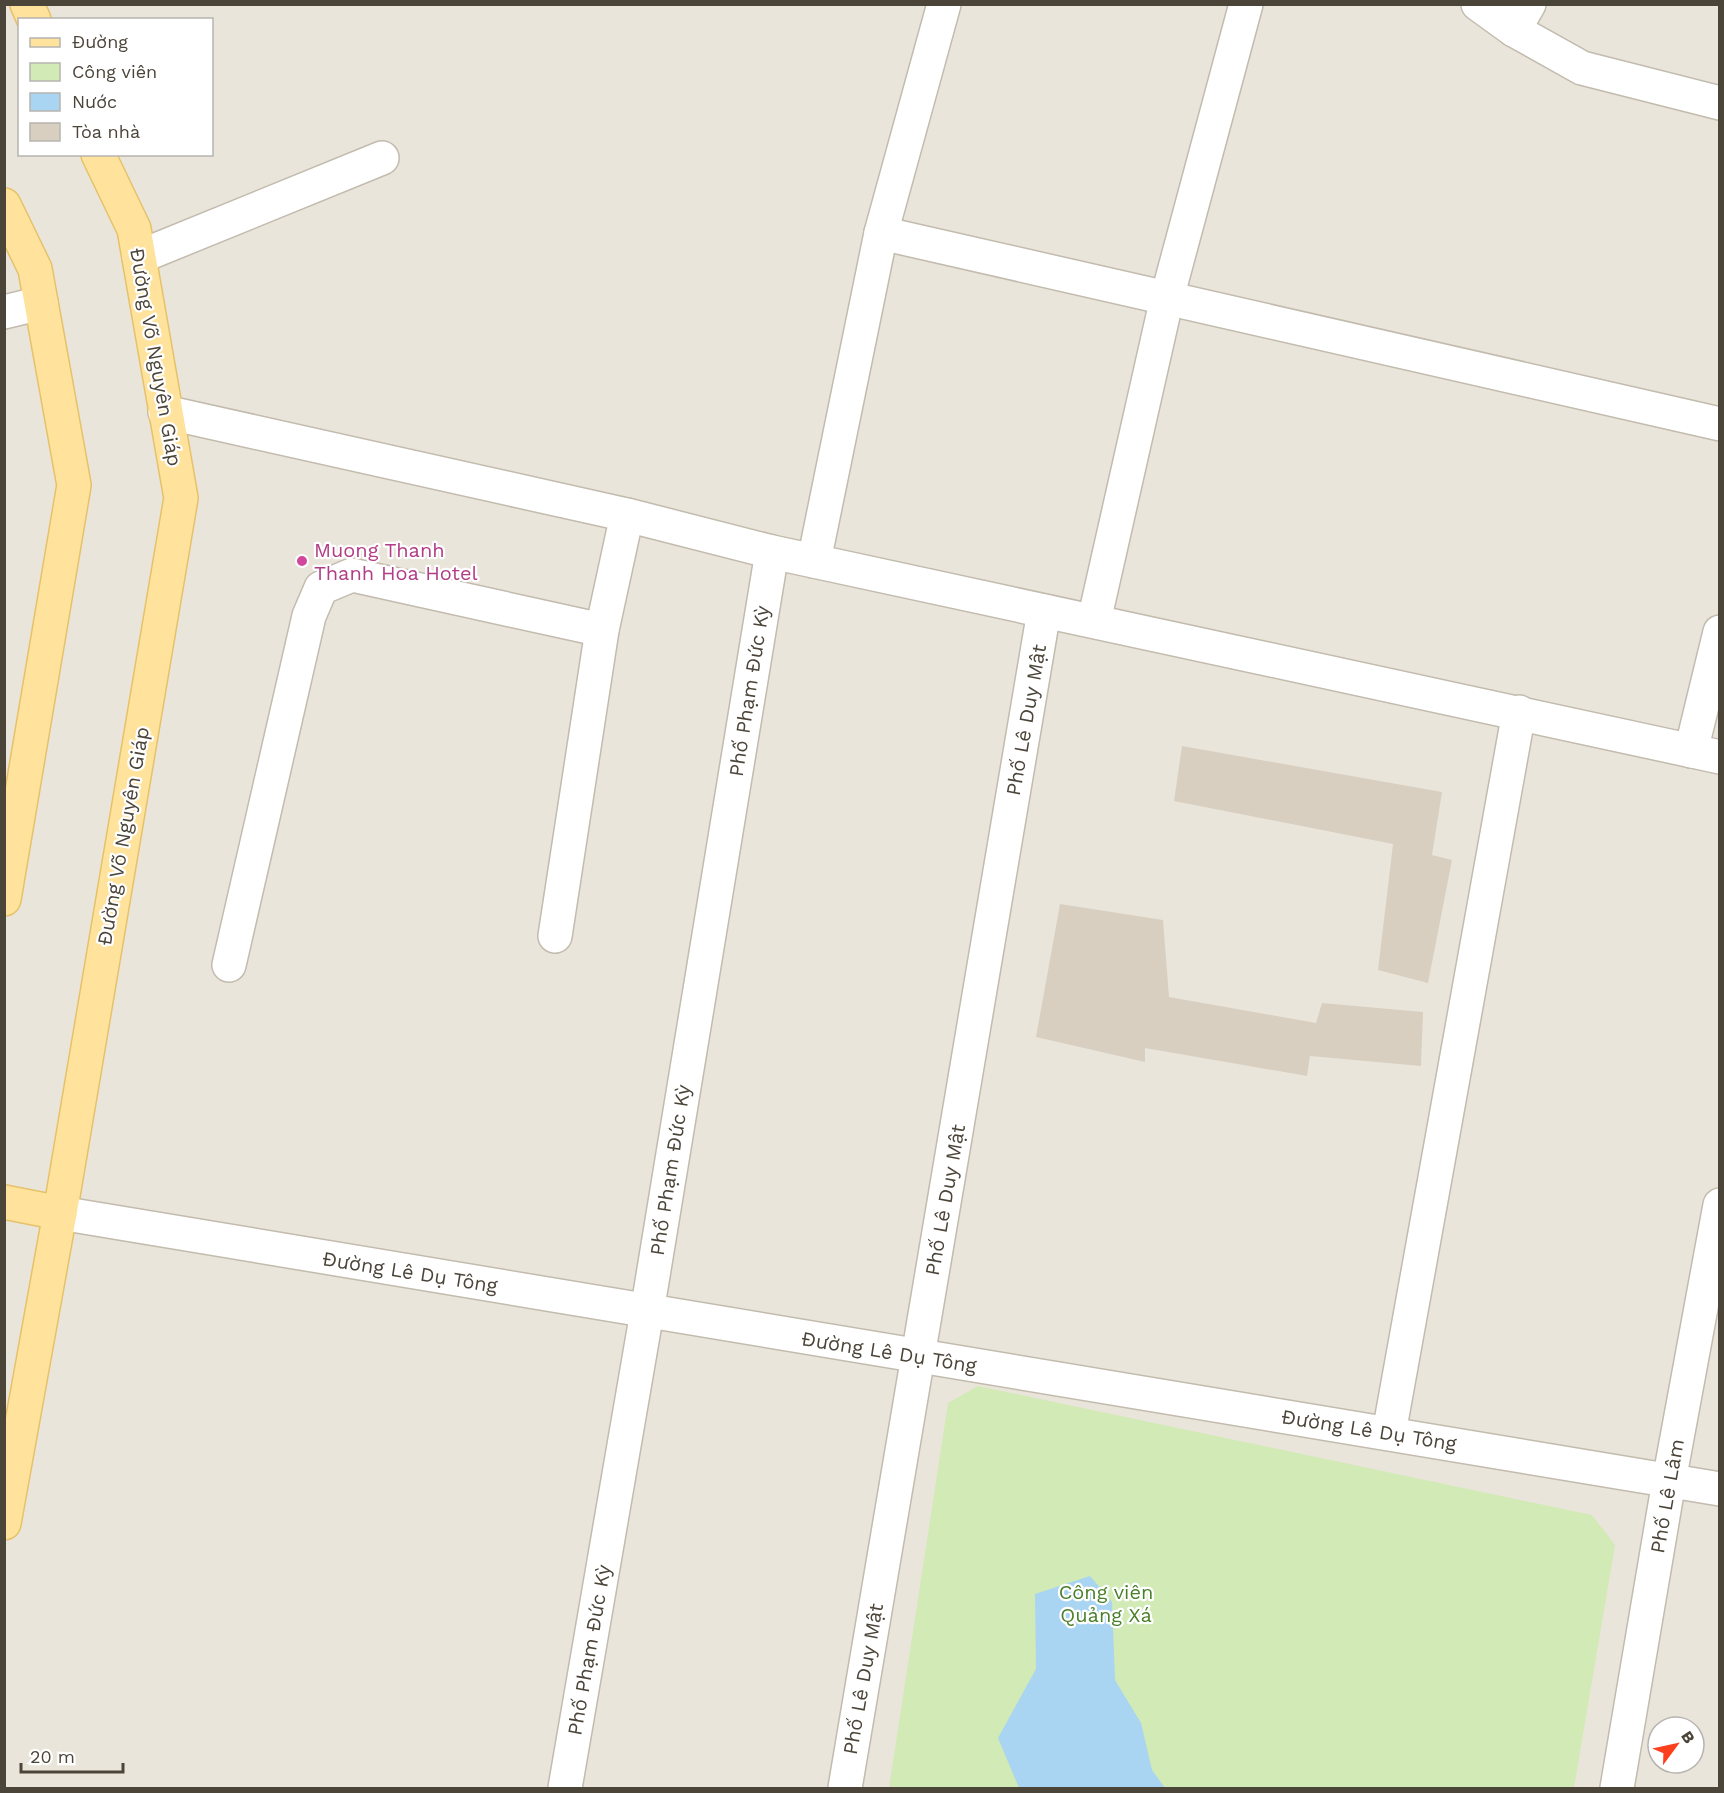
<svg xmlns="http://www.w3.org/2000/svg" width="1724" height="1793" viewBox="0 0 1724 1793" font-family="'Work Sans',sans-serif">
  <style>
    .residential { fill: #eae5da; fill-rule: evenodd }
    .green { fill: #d2eab5 }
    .water { fill: #a9d4f2 }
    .building { fill: #d8cfc1 }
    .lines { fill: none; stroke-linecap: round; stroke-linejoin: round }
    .minor-casing { stroke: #c2bbae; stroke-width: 36 }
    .major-casing { stroke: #e6c16a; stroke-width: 36 }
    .minor { stroke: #fff; stroke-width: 33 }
    .major { stroke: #ffe39c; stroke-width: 33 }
    .hotel-dot { fill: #d1479c; stroke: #fff; stroke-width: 2 }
    .labels { text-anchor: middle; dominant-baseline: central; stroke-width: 4.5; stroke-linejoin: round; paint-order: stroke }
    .street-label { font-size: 20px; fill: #4b4439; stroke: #fff }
    .hotel-label { font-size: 20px; fill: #b23c85; stroke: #fff; text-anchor: start }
    .park-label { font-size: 20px; fill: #4a7f2a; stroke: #fff }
  </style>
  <rect width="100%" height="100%" fill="#f6f3ec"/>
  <path class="residential" d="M5 5H1719V1788H5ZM20 20H212V154H20ZM1658 1727H1694V1763H1658Z"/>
  <polygon class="green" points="978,1386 1592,1515 1615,1545 1574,1788 889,1788 948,1403"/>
  <polygon class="water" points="1090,1576 1112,1602 1115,1680 1141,1723 1152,1770 1165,1788 1019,1788 998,1738 1036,1669 1035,1594"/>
  <g class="building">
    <polygon points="1182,746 1442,792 1432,855 1452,860 1428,983 1378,970 1393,844 1174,801"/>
    <polygon points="1060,904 1163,920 1169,997 1316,1023 1322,1003 1423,1012 1421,1066 1310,1056 1307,1076 1145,1048 1145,1062 1036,1037"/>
  </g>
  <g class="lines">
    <g class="minor-casing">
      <g id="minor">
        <polyline points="1478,4 1514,30 1582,68 1720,103"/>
        <polyline points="1514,30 1529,4"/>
        <polyline points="881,233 1720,424"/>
        <polyline points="139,257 382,158"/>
        <polyline points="4,312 41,303"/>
        <polyline points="165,412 627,515 772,552 1720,757"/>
        <polyline points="814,561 881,233 944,4"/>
        <polyline points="1094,621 1167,298 1246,4"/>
        <polyline points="1691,751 1720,632"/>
        <polyline points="555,936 602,630 627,515"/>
        <polyline points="229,965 309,616 321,588 352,575 602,630"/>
        <polyline points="60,1213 1720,1489"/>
        <polyline points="1389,1433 1519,712"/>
        <polyline points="565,1788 647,1312 772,552"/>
        <polyline points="845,1788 1044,611"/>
        <polyline points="1617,1788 1669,1481 1720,1205"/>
      </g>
    </g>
    <g class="major-casing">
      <g id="major">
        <polyline points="27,4 34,20"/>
        <polyline points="4,205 35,269 74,485 4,899"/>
        <polyline points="4,1202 60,1213"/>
        <polyline points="4,1523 60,1213 181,498 134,229 98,154"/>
      </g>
    </g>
    <use href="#minor" class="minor"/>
    <use href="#major" class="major"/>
  </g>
  <circle class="hotel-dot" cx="302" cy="561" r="6"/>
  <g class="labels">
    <g class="street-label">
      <text transform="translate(156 357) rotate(80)">Đường Võ Nguyên Giáp</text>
      <text transform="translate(749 691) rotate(-81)">Phố Phạm Đức Kỳ</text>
      <text transform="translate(1026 720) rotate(-80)">Phố Lê Duy Mật</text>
      <text transform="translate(123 836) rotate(-80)">Đường Võ Nguyên Giáp</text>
      <text transform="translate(670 1170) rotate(-81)">Phố Phạm Đức Kỳ</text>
      <text transform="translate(945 1200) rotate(-80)">Phố Lê Duy Mật</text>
      <text transform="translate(410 1272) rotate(9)">Đường Lê Dụ Tông</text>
      <text transform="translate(889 1352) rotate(9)">Đường Lê Dụ Tông</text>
      <text transform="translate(1369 1430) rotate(9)">Đường Lê Dụ Tông</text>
      <text transform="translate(1667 1496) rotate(-80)">Phố Lê Lâm</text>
      <text transform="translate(589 1650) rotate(-80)">Phố Phạm Đức Kỳ</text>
      <text transform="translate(863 1679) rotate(-80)">Phố Lê Duy Mật</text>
    </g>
    <g class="hotel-label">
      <text x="314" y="550">Muong Thanh<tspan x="314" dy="23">Thanh Hoa Hotel</tspan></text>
    </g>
    <g class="park-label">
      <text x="1106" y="1592">Công viên<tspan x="1106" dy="23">Quảng Xá</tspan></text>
    </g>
  </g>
  <rect width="1724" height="1793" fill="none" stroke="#4b4439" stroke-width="12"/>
  <rect x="18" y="18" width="195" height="138" fill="#ffffff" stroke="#b7b4b0" stroke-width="1.5"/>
  <rect x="30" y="38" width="30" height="9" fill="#ffe39c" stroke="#b7b4b0" stroke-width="1.5"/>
  <text x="72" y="48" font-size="18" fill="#4b4439">Đường</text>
  <rect x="30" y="63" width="30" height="18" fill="#d2eab5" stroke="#b7b4b0" stroke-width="1.5"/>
  <text x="72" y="78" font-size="18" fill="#4b4439">Công viên</text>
  <rect x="30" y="93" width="30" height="18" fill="#a9d4f2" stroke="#b7b4b0" stroke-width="1.5"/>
  <text x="72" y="108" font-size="18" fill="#4b4439">Nước</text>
  <rect x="30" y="123" width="30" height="18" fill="#d8cfc1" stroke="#b7b4b0" stroke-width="1.5"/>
  <text x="72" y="138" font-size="18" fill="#4b4439">Tòa nhà</text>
  <g transform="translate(1676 1745) rotate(57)"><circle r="28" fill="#ffffff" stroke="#b7b4b0" stroke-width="1.5"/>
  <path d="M0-4.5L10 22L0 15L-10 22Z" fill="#fc3f1d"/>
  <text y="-9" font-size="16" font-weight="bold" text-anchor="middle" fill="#4b4439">B</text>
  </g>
  <path d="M21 1763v9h102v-9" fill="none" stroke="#4b4439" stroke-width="3"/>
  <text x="30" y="1763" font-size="18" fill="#4b4439" stroke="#ffffff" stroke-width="4.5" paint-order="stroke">20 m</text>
</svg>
